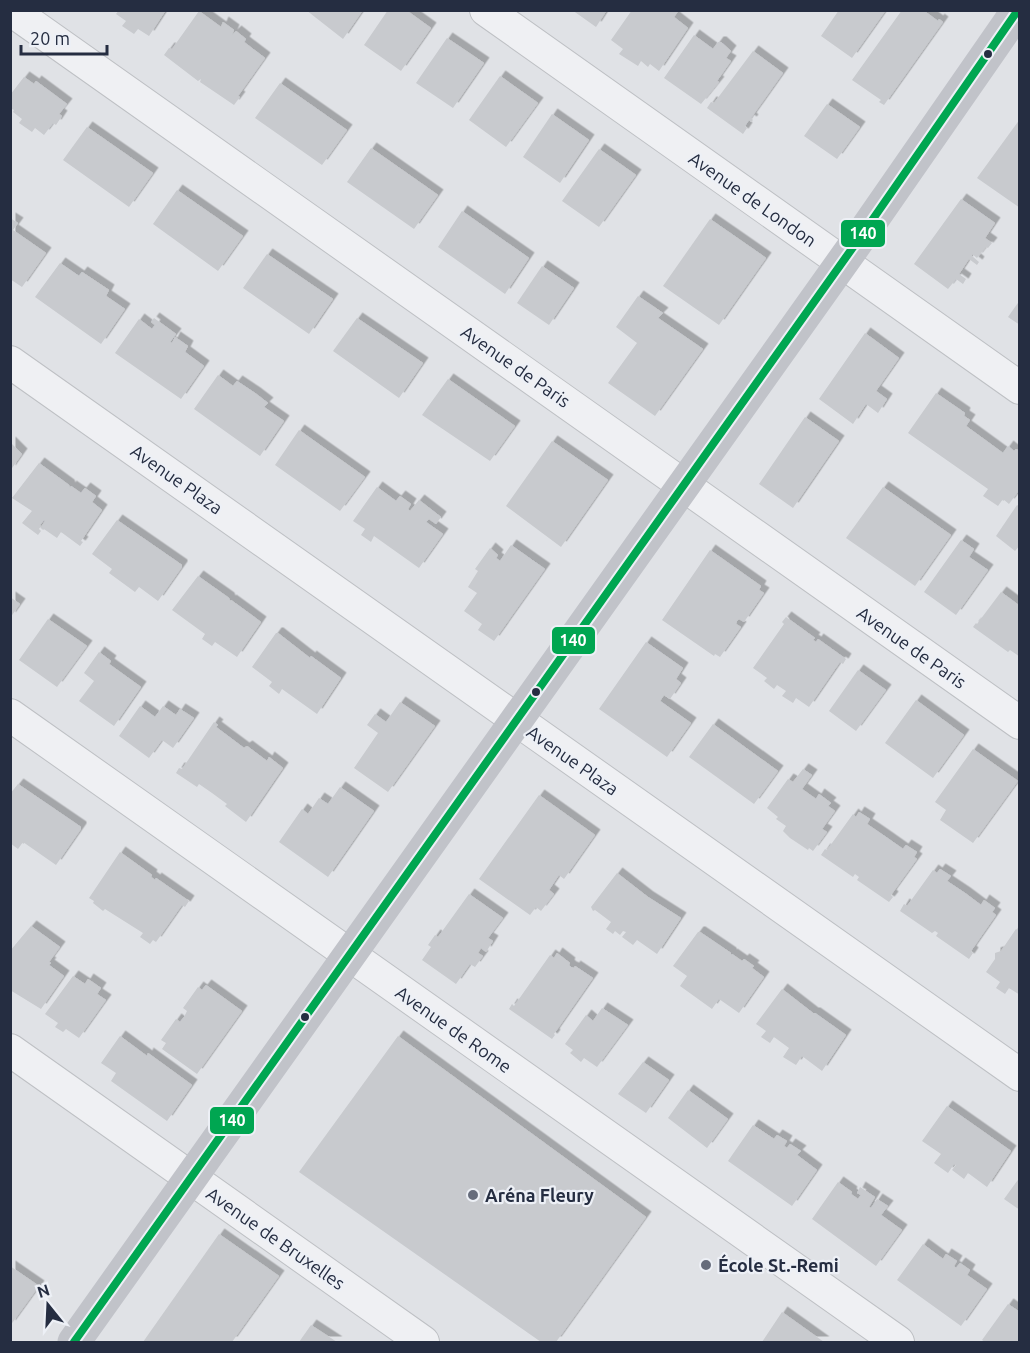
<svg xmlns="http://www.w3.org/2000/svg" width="1030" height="1353" viewBox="0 0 1030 1353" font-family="Ubuntu,sans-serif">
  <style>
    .building { fill: #c8cace; filter: url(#shadow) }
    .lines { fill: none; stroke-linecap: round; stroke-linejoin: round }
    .street-casing { stroke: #bec0c4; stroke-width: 34 }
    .street { stroke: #eff0f3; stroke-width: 32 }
    .secondary { stroke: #c1c3c9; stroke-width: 33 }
    .bus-1-casing { stroke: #edf0f6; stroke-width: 12 }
    .bus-1 { stroke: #00a651; stroke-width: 8 }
    .bus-dot { fill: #252d41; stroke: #edf0f6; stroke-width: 2 }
    .poi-dot { fill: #666c7b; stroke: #edf0f6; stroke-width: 2 }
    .labels { text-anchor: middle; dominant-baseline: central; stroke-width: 4.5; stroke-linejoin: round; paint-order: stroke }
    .street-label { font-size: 18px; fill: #252d41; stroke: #edf0f6 }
    .poi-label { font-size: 18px; font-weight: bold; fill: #252d41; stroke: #edf0f6; text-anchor: start }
    .line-badge { stroke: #edf0f6; stroke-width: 2 }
    .badge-label { font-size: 16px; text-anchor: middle; font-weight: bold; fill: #fff }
  </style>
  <defs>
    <filter id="shadow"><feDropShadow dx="5.5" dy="-5.5" stdDeviation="0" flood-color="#0004"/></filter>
  </defs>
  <rect width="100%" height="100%" fill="#e0e2e6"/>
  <g class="building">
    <polygon points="119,10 166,10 149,36 138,29 134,34 122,26 126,21 116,14"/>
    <polygon points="306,10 363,10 343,39"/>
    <polygon points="388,10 406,10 431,28 401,71 364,45"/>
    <polygon points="572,10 607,10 596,27"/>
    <polygon points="632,10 679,10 674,17 688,28 659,71 650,64 648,67 641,61 638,66 619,54 623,49 611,40"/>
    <polygon points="839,10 886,10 852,58 821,36"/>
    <polygon points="902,10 923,10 938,21 939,19 943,22 884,105 879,102 881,100 852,80"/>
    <polygon points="199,11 221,27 223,22 234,30 232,35 236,31 246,39 244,42 265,58 238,96 240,97 234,105 200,82 201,79 198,81 164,55 169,48 172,49"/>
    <polygon points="694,35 713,49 718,42 721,42 731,51 726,58 731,61 717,81 719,82 701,104 664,78"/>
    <polygon points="447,38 484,63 453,108 416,83"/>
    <polygon points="753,51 783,73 751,118 753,120 751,122 749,120 745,126 747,128 743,134 707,108 711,102 714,103"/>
    <polygon points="500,76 538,103 506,147 469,120"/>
    <polygon points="24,77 34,84 36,81 67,104 59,114 62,116 56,125 53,123 44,135 35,128 32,132 19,123 22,119 13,112 14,110 10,108 10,95"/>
    <polygon points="280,83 347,130 322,165 255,118"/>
    <polygon points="827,104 860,127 837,159 804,136"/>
    <polygon points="552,114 589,140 560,183 523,157"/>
    <polygon points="1020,119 1020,208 977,178"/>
    <polygon points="87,127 153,173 129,207 63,160"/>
    <polygon points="371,148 438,195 414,229 347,182"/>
    <polygon points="599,149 636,175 599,227 562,201"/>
    <polygon points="177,190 243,236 218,271 153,224"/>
    <polygon points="961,199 995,223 985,238 992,243 988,248 986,247 977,258 972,254 972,256 979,262 977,265 969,259 959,274 966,279 963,284 956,279 948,289 914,264"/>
    <polygon points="462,211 529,258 505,294 438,247"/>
    <polygon points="10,218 18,223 13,230 46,253 22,287 10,279"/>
    <polygon points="710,219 766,258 719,325 663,286"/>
    <polygon points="267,254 333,299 309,334 243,288"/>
    <polygon points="60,263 79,276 82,272 109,290 106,296 125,309 101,344 35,297"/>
    <polygon points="542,266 574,288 549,325 517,303"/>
    <polygon points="638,296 663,313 658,318 703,349 655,416 608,383 637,343 616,327"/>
    <polygon points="1020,300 1020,325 1008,317"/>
    <polygon points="154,318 176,334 170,342 172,343 175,337 188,346 185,352 204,366 181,399 115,353 139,319 152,329 155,325 151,322"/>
    <polygon points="357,318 423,363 399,398 333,351"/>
    <polygon points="865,333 899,358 876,391 887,399 878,413 866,404 853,424 819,399"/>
    <polygon points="218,375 233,386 237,381 255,393 268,403 264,407 284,421 260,456 194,409"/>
    <polygon points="448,379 515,426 490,461 422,415"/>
    <polygon points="936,393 965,413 964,416 970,420 966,426 1003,453 1008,446 1014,451 1016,449 1020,451 1020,489 1009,504 1003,499 998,506 983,496 988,489 908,433"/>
    <polygon points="805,417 839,441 793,508 759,484"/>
    <polygon points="299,430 365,477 340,511 275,465"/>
    <polygon points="552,441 608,480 561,547 506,506"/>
    <polygon points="10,442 22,454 10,471"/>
    <polygon points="39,463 69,485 70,488 71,486 81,493 85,488 96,496 92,502 102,510 81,541 83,542 80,546 61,532 57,538 41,527 45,521 44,520 40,525 41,526 39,529 41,531 38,535 22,523 32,511 12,498"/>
    <polygon points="377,487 396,501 400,496 411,504 408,509 410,511 419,500 441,517 436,524 429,519 426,522 443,534 419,568 374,536 371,542 361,535 365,529 353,521"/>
    <polygon points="883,487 951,535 915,586 846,538"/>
    <polygon points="1017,505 1020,507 1020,545 1015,551 996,536"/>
    <polygon points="117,520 182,565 182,567 158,601 139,587 135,592 109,573 112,569 92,554"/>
    <polygon points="961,540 974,549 969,557 988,570 956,615 924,592"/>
    <polygon points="511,545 545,569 494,641 478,630 482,624 464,611 477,593 468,587 478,571 475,569 490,548 498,555 496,558 500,561"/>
    <polygon points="710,550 761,586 759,590 764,593 744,622 739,619 737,621 736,624 741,627 720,657 715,654 714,656 662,620"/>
    <polygon points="198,576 229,598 230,601 231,600 261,622 237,657 215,642 212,646 202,639 205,634 172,610"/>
    <polygon points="1001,592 1020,606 1020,657 1010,650 1008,652 973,627 976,623 977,624"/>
    <polygon points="10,597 20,604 10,618"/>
    <polygon points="786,617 815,638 813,640 816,642 818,639 846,659 843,664 840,662 809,707 796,698 793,703 782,696 786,691 777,685 774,689 764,681 767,678 753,668 784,624 782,622"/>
    <polygon points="48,619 87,646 57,687 19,660"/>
    <polygon points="276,633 278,633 310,658 311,656 341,678 317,714 282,689 279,694 269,686 272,682 252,667"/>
    <polygon points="646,642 683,668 676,679 681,683 670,699 664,695 660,701 691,723 667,757 599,709"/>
    <polygon points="99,652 111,661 109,664 141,687 114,726 79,701 94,681 84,673"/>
    <polygon points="858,670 886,690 856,731 829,711"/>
    <polygon points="916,700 964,735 933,778 885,743"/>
    <polygon points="400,702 435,726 388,792 354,768 378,733 367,725 375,714 386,722"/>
    <polygon points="140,706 155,717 163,706 176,715 180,709 194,718 173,748 162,740 149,758 119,736"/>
    <polygon points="214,722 218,725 216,727 244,748 247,746 267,761 269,757 283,768 246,822 225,806 227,804 212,793 199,784 197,787 176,773 179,768 182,769"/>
    <polygon points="713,724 778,771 754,804 689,757"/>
    <polygon points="973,749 1018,781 973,843 940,820 946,810 935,802"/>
    <polygon points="803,769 812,775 802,789 816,799 819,794 831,803 828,806 835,811 822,829 827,832 813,851 809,848 808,850 790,838 783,831 786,826 776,819 778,817 767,808 788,779 793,782"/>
    <polygon points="18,784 81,827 81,829 56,865 23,842 18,849 10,843 10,794"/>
    <polygon points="340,787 374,811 328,877 279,842 302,809 308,814 319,798 328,804"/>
    <polygon points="539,795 595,835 564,879 559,875 549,890 554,894 541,911 536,907 530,915 479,879"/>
    <polygon points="859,812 870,819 867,824 886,837 903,849 906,845 917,852 914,857 917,859 891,895 893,897 889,902 857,880 859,877 855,874 853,877 821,855 825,849 827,850 853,814 856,817"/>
    <polygon points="120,852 152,875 151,877 155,880 156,878 189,901 185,907 182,905 156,942 153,940 150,944 140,937 143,933 105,909 103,911 93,903 94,901 89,898"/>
    <polygon points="940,869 951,876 947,881 965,893 981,905 984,900 995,908 992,912 996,915 971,951 973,953 969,959 936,936 938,933 935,931 932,933 900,911 904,904 907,906 933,870 937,873"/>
    <polygon points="617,873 648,897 681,918 657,954 637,940 633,945 622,937 626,932 623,931 620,935 615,931 613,934 606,929 611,922 595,910 593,911 591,907"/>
    <polygon points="469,894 503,918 488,938 493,941 486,952 481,948 478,953 483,956 475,967 470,964 456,984 422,960 431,947 428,945 435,935 438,937"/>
    <polygon points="31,926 60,947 49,962 51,963 49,965 64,976 41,1009 10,990 10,951"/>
    <polygon points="1016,929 1020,932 1020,995 1009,988 1005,994 996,988 1000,982 986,972 995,959 995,953 1001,951"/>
    <polygon points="698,932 700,932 731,953 731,955 732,954 742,961 744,959 754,966 752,968 764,977 739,1013 719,999 712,1009 680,986 687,976 673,966"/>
    <polygon points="557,953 570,963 569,965 571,967 574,968 575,966 593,978 554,1034 555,1035 552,1039 509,1009 512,1004 514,1006 550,955 554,958"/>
    <polygon points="73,976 85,984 88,979 101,988 97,994 106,1000 79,1038 66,1029 63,1032 55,1027 58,1023 45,1014"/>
    <polygon points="206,985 242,1011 197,1074 162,1049 166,1043 161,1040 176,1019 180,1022 184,1017 187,1011 183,1008 198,987 202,990"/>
    <polygon points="782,989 813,1013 815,1013 846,1035 822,1071 802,1056 796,1065 783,1057 789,1048 774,1037 770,1043 761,1037 766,1031 756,1024"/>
    <polygon points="602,1008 628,1025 597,1067 584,1058 581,1062 570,1053 573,1050 565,1044 586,1015 593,1021"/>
    <polygon points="120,1036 147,1056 148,1053 192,1085 167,1121 111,1081 116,1073 101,1063"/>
    <polygon points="398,1036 646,1217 556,1342 541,1342 299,1172"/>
    <polygon points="643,1062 669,1080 646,1113 618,1094"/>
    <polygon points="688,1090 728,1119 707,1148 668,1118"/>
    <polygon points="947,1106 1011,1151 987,1187 968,1173 964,1179 952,1170 956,1165 954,1164 948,1173 934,1163 941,1154 922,1141"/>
    <polygon points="753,1125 774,1139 777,1135 787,1141 784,1146 787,1148 790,1144 801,1151 797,1155 817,1170 792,1206 728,1161"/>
    <polygon points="1020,1177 1020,1210 1004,1199"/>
    <polygon points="838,1182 852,1192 851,1194 858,1199 861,1195 857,1193 860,1187 875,1197 869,1207 871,1208 877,1199 888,1206 881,1215 902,1230 876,1266 812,1219"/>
    <polygon points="219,1234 279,1276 232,1342 143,1342"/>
    <polygon points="923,1244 943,1259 946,1254 957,1261 954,1266 956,1268 960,1263 970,1270 967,1275 987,1289 961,1326 897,1280"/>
    <polygon points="10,1266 39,1286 10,1326"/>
    <polygon points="1008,1304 1020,1312 1020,1342 985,1342 982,1340"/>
    <polygon points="782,1312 824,1342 762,1342"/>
    <polygon points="311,1325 337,1342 299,1342"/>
  </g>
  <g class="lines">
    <g class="street-casing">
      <g id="street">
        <polyline points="11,10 1020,723"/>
        <polyline points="486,10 1020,388"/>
        <polyline points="10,362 1020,1075"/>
        <polyline points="10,715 898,1342"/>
        <polyline points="10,1050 423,1342"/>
      </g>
    </g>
    <use href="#street" class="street"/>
    <polyline class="secondary" points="74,1342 866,229 1018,10"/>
    <g class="bus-1-casing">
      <polyline id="bus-1" points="74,1342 866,229 1018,10"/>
    </g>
    <use href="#bus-1" class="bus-1"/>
  </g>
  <g class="bus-dot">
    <circle cx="988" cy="54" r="5"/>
    <circle cx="536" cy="692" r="5"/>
    <circle cx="305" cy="1017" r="5"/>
  </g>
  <g class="poi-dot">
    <circle cx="473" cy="1195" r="6"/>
    <circle cx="706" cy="1265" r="6"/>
  </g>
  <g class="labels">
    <g class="street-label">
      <text transform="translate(753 199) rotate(35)">Avenue de London</text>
      <text transform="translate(516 366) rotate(35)">Avenue de Paris</text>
      <text transform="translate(177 479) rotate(35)">Avenue Plaza</text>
      <text transform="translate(912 647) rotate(35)">Avenue de Paris</text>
      <text transform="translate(573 760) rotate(35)">Avenue Plaza</text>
      <text transform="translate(454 1029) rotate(35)">Avenue de Rome</text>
      <text transform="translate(276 1238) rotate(35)">Avenue de Bruxelles</text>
    </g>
    <g class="poi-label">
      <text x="485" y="1195">Aréna Fleury</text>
      <text x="718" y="1265">École St.-Remi</text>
    </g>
  </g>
  <g class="line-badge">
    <rect x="840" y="219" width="46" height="29" rx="6" fill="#00a651"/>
    <rect x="551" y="626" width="45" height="29" rx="6" fill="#00a651"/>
    <rect x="209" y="1106" width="46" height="29" rx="6" fill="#00a651"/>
  </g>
  <g class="badge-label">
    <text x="863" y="239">140</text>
    <text x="573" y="646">140</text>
    <text x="232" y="1126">140</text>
  </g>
  <rect width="1030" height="1353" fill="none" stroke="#252d41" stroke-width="24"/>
  <g transform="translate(48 1305) rotate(342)" stroke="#edf0f6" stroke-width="4.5" paint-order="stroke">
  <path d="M0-4.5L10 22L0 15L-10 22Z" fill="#252d41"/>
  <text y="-9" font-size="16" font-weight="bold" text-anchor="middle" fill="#252d41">N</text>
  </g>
  <path d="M21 45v9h86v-9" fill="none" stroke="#252d41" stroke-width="3"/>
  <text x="30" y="45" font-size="18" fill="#252d41" stroke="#edf0f6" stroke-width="4.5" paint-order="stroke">20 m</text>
</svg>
